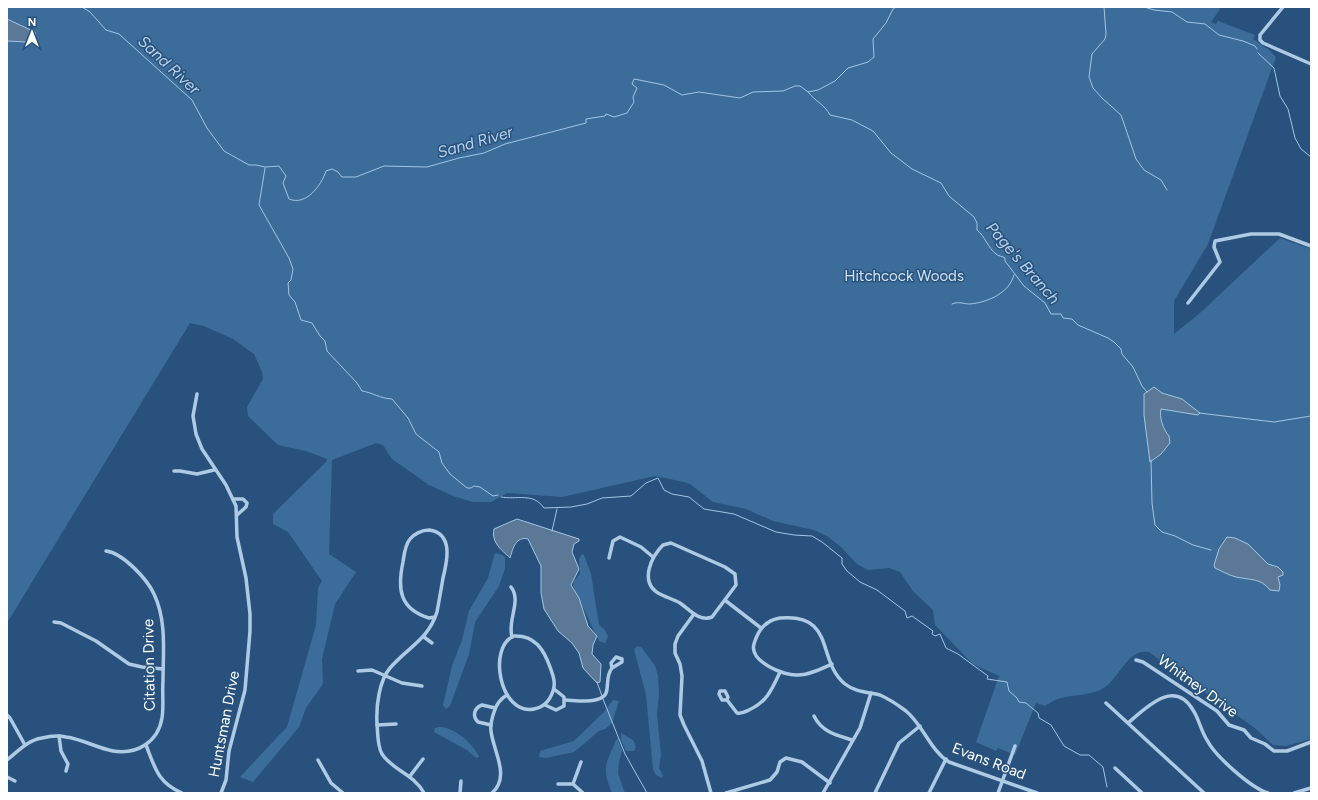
<svg xmlns="http://www.w3.org/2000/svg" width="1318" height="800" viewBox="0 0 1318 800" font-family="Figtree,sans-serif">
  <style>
    .green { fill: #3c6d9a }
    .water { fill: #5b7997; stroke: #a3c5e4 }
    .lines { fill: none; stroke-linecap: round; stroke-linejoin: round }
    .stream { stroke: #a3c5e4; stroke-width: 1 }
    .minor { stroke: #aecae4; stroke-width: 3.5 }
    .labels { text-anchor: middle; dominant-baseline: central; stroke-width: 3; stroke-linejoin: round; paint-order: stroke }
    .park-label { font-size: 15px; fill: #d1e3f4; stroke: #28527d }
    .street-label { font-size: 15px; fill: #fff; stroke: #28527d }
    .water-label { font-size: 16px; font-style: italic; fill: #b9d3ec; stroke: #28527d }
  </style>
  <rect width="100%" height="100%" fill="#28527d"/>
  <g class="green">
    <path d="M7 7H1217L1220 9 1211 22 1216 24 1218 21 1255 35 1253 39 1269 50 1276 57 1208 244 1174 301V334L1200 313 1280 238 1311 249V739L1286 746 1273 745 1256 729 1149 652C1125 648 1120 682 1098 691 1086 695 1073 695 1061 698 1055 699 1050 703 1045 706L1036 703 1015 755 998 748 996 751 976 742 999 676 973 664 962 653 935 625 933 610 913 591 900 572 889 568 868 570 857 564 841 547 827 536 814 530 773 521 746 509 713 502 690 484 684 482 655 476 562 497 507 493 491 502H473L453 496 429 485 392 459 383 445 376 443 332 460 329 554 356 572 335 604 322 659 323 684 306 708 299 727 253 782 240 777 287 727 316 625 318 588 322 581 288 532 273 524V514L327 461V459L306 451 278 445 248 416 247 407 263 379 262 372 254 354 233 339 204 326 190 323 7 623Z"/>
    <polygon points="495,553 502,555 505,557 505,568 499,586 475,622 469,654 450,706 446,709 443,705 452,666 462,640 469,611 488,578"/>
    <polygon points="582,554 584,555 591,574 599,625 604,629 608,636 605,643 599,641 573,586 574,581 580,574 579,559"/>
    <polygon points="638,646 642,648 655,666 658,676 659,694 657,715 661,755 659,768 663,776 662,778 656,775 653,769 646,695 634,649"/>
    <polygon points="613,700 619,701 612,723 605,729 599,731 574,752 546,758 539,757 540,751 543,750 574,741 604,712"/>
    <path d="M439 727C453 726 474 744 479 757L476 758 467 750 434 732 435 728Z"/>
    <polygon points="621,733 633,740 636,747 634,751 626,751 621,740"/>
    <path d="M618 739 622 750 619 762 618 774 625 793H612C601 766 606 765 616 740Z"/>
  </g>
  <g class="water">
    <polygon points="7,19 35,32 36,39 26,42 7,41"/>
    <path d="M1154 387 1162 393 1182 399 1200 413 1198 415 1161 409C1159 417 1163 429 1169 436L1170 443 1161 454 1150 462 1144 415V394Z"/>
    <path d="M517 519 579 539V541L574 544 572 552 579 569 571 585 579 598 588 626 597 636 593 645 592 654 601 664 600 682 597 683 583 668 579 653 572 643 558 631 544 609 541 593V566L528 539C516 536 513 548 510 558 502 550 491 543 494 529Z"/>
    <path d="M1227 537 1235 538 1248 544 1268 564 1278 567 1283 572V575L1278 577 1280 585 1279 591 1270 590C1261 578 1250 580 1236 577 1228 575 1222 571 1215 568L1214 565 1219 549Z"/>
  </g>
  <g class="lines">
    <g class="stream">
      <path d="M82 7 90 12 106 30 119 34 192 100 207 128 224 151 249 165H256L265 167 279 166 286 176 283 183 289 199C306 206 321 186 326 171L332 169 338 172 342 177H356L384 166 427 167 459 158 484 153 505 144 586 123V119L605 116 606 114 614 117 627 113 634 102 633 97 637 88 632 84 634 79 664 85 682 95 699 92 740 98 753 92 783 91 795 86H800L808 92 818 90 835 81 848 68 868 62 874 57 873 39 886 23 893 9 896 7"/>
      <polyline points="1104,7 1106,34 1105,39 1092,54 1089,77 1093,88 1102,98 1121,115 1136,159 1144,170 1161,180 1167,190"/>
      <polyline points="1144,7 1154,10 1172,12 1187,22 1205,24 1219,35 1243,41 1255,46 1257,49"/>
      <polyline points="1258,53 1274,68 1280,96 1288,109 1295,138 1301,149 1311,157"/>
      <path d="M808 92C815 101 825 105 830 115L852 120 873 131 891 153 912 169 941 183 949 196 974 217 977 223V230C985 236 988 248 996 254 998 256 1002 256 1005 258V261L1024 286 1045 303 1051 314H1061L1063 318 1072 319 1078 325 1108 338 1114 342 1121 349 1122 354 1133 367 1142 386 1147 392"/>
      <path d="M265 168 259 205 289 258 293 269 291 280 288 283 289 295 295 302 301 320 312 323 320 336 325 341 327 351 357 383 362 391C374 393 378 398 392 399L408 418 416 434 439 452 442 463 450 474 467 488H471L474 486 480 487 493 496 498 495"/>
      <path d="M952 304C959 301 963 304 970 304 989 302 1009 293 1014 275"/>
      <polyline points="1199,413 1274,422 1311,416"/>
      <polyline points="1151,460 1152,503 1155,525 1162,532 1175,536 1193,545 1211,550"/>
      <path d="M501 497C517 500 533 492 544 508L571 507 587 504 602 498 631 496 646 483 658 478 664 490 672 494 689 497 704 509 734 514 776 532 794 535 812 536 822 542 842 558V564L847 571 860 582 877 590 905 611 907 618 912 616 933 631 932 634 935 636 940 634 946 648 958 654 988 676 987 679 1007 682 1009 691 1017 698 1019 702 1026 703 1038 713 1039 718 1051 725 1064 746 1080 755H1089L1103 767 1107 787"/>
      <polyline points="552,531 557,509"/>
      <polyline points="597,682 602,696"/>
      <polyline points="603,699 625,754 647,793"/>
    </g>
    <g class="minor">
      <polyline points="1283,7 1260,35 1260,40 1263,43 1311,64"/>
      <polyline points="1188,303 1220,262 1214,247 1215,241 1251,234 1279,234 1311,246"/>
      <polyline points="197,394 193,416 196,434 202,449 226,485 236,506 237,537 246,578 250,614 250,631 245,690 229,751 226,780 221,793"/>
      <polyline points="174,471 180,471 197,474 214,470"/>
      <polyline points="233,499 243,499 247,503 246,507 237,515"/>
      <path d="M671 543 725 567 735 574 736 585 712 617C699 622 690 610 680 603 673 599 665 597 658 593 639 581 652 556 663 545Z"/>
      <polyline points="609,558 613,541 620,537 641,547 653,557"/>
      <path d="M511 587C522 601 507 620 512 637"/>
      <polyline points="726,601 761,628"/>
      <polyline points="694,614 678,636 675,644 675,653 680,664 682,676 680,715 684,725 702,761 711,793"/>
      <polyline points="54,622 61,623 96,641 129,664 142,667 163,669"/>
      <path d="M514 636C535 635 544 650 550 667 553 675 556 683 553 691 550 700 545 707 534 709 500 716 487 647 514 636Z"/>
      <polyline points="424,637 432,643"/>
      <polygon points="616,657 622,659 622,662 612,668 611,663"/>
      <polyline points="1136,660 1143,662 1217,711 1229,725 1244,730 1251,738 1265,744 1274,751 1287,751 1311,742"/>
      <path d="M832 664C821 669 809 675 798 675 783 676 749 661 754 644 758 630 766 620 780 618 836 613 816 660 845 684 855 692 868 692 880 695 889 699 898 705 906 711 923 725 930 750 949 762L1037 793"/>
      <polyline points="358,671 372,670 402,683 422,686"/>
      <path d="M565 700C575 700 606 706 607 689 608 681 607 674 612 668"/>
      <path d="M727 700H722L719 694 720 691H725L728 697 727 700 737 713C742 714 745 712 749 710 767 702 772 689 780 672"/>
      <polyline points="1106,703 1204,793"/>
      <polyline points="545,705 556,710 564,706 564,697 554,689"/>
      <polyline points="7,715 10,718 25,745"/>
      <path d="M814 716C822 732 836 735 852 740"/>
      <path d="M1128 723C1146 708 1174 678 1193 710 1199 719 1201 731 1207 740 1215 756 1251 788 1268 793"/>
      <polyline points="377,725 396,724"/>
      <path d="M491 725 478 722C472 716 474 708 482 705L495 708"/>
      <polyline points="59,736 61,751 68,764 66,771"/>
      <path d="M146 745C155 768 158 783 182 793"/>
      <path d="M7 760C18 751 28 740 42 738 50 736 58 735 66 737 82 739 97 748 113 751 137 755 158 742 162 718 164 706 162 693 163 681 163 653 167 621 154 594 147 579 123 553 106 551"/>
      <polyline points="318,760 331,783 343,793"/>
      <polyline points="1115,768 1142,793"/>
      <polyline points="410,776 423,759"/>
      <polyline points="7,777 15,781"/>
      <polyline points="558,784 573,784 583,793"/>
      <polyline points="573,784 581,762"/>
      <path d="M424 793C414 774 392 770 382 754 377 745 378 733 377 724 376 706 379 681 390 668 408 647 428 640 437 612 439 601 441 590 443 578 447 562 454 533 429 530 422 530 414 534 410 539 405 545 404 555 403 562 397 590 400 609 429 618L435 617"/>
      <polyline points="460,793 461,781"/>
      <path d="M492 793C511 776 493 751 491 731 490 724 492 718 494 712 496 705 500 699 507 695"/>
      <polyline points="726,793 770,780 777,772 780,762 786,758 802,762 830,783"/>
      <polyline points="823,793 860,728 871,693"/>
      <polyline points="875,793 899,743 920,726"/>
      <polyline points="929,793 946,759"/>
      <polyline points="998,793 1015,746"/>
      <polyline points="1294,793 1311,788"/>
    </g>
  </g>
  <g class="labels">
    <g class="park-label">
      <text x="904" y="276">Hitchcock Woods</text>
    </g>
    <g class="street-label">
      <text transform="translate(149 665) rotate(-91)">Citation Drive</text>
      <text transform="translate(1198 686) rotate(36)">Whitney Drive</text>
      <text transform="translate(224 724) rotate(-79)">Huntsman Drive</text>
      <text transform="translate(989 761) rotate(21)">Evans Road</text>
    </g>
    <g class="water-label">
      <text transform="translate(169 65) rotate(43)">Sand River</text>
      <text transform="translate(475 142) rotate(-16)">Sand River</text>
      <text transform="translate(1023 263) rotate(49)">Page's Branch</text>
    </g>
  </g>
  <rect width="1318" height="800" fill="none" stroke="#ffffff" stroke-width="16"/>
  <g transform="translate(32 32)" stroke="#28527d" stroke-width="3" paint-order="stroke">
  <path d="M0-3L7 15L0 10L-7 15Z" fill="#ffffff"/>
  <text y="-6" font-size="11" font-weight="bold" text-anchor="middle" fill="#ffffff">N</text>
  </g>
</svg>
